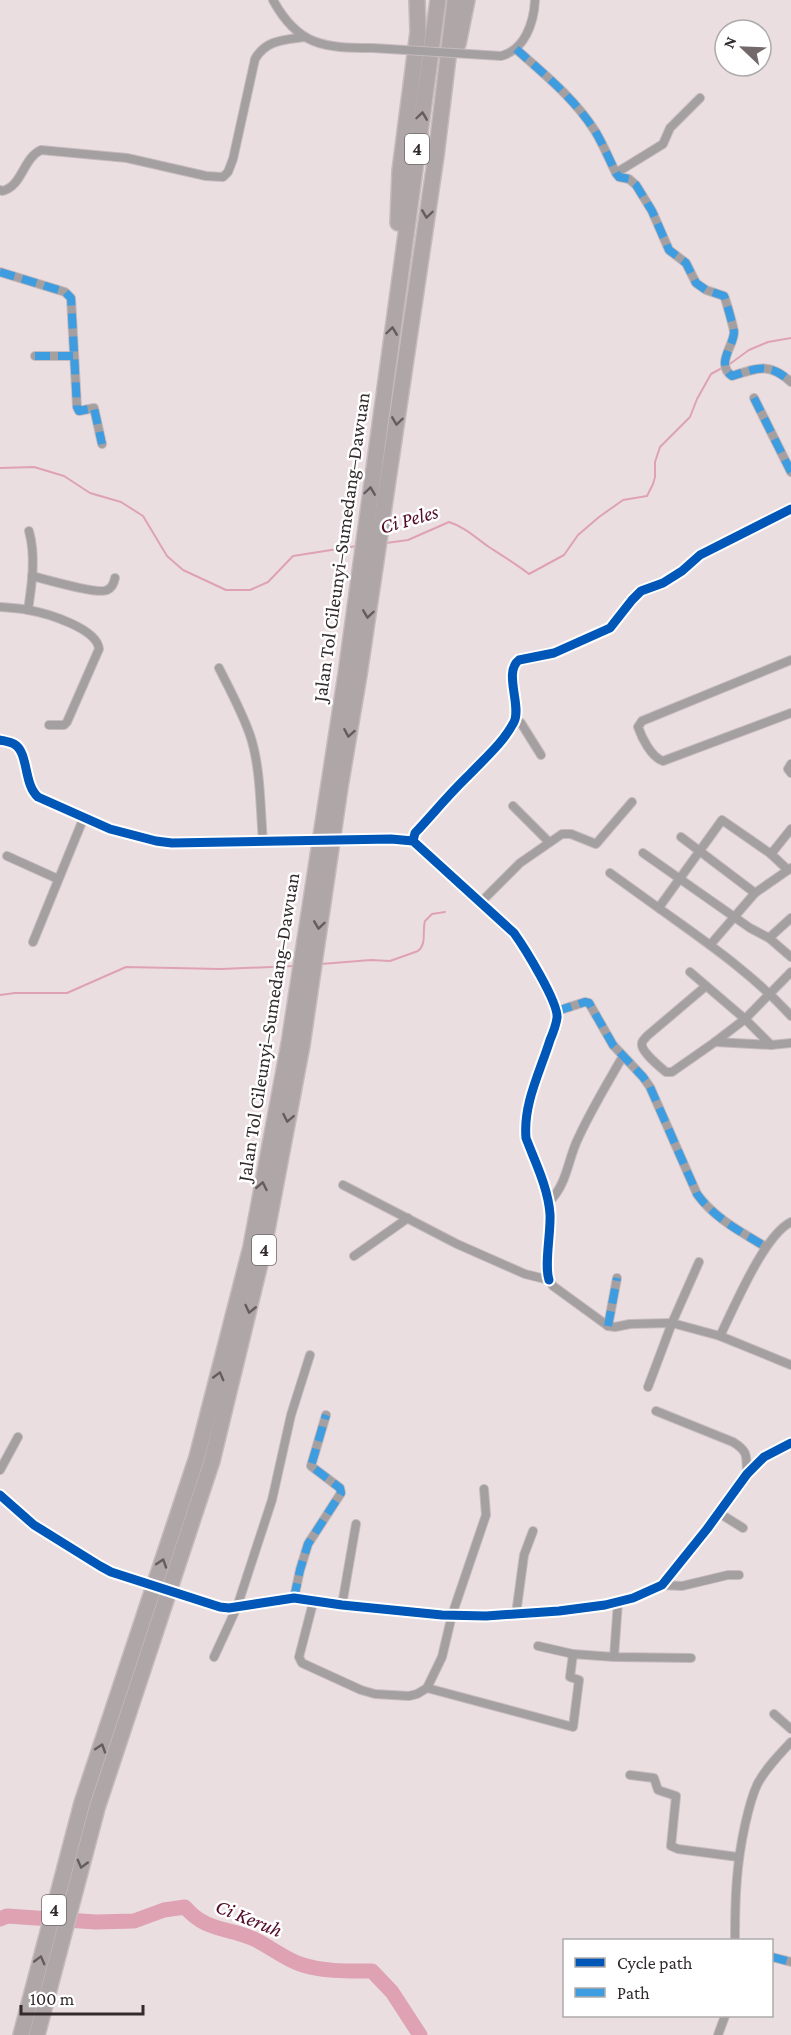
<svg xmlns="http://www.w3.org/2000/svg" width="791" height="2035" viewBox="0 0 791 2035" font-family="'Crimson Pro',serif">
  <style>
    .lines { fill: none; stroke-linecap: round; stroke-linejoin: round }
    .stream { stroke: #dea2b3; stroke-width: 2 }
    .river { stroke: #dea2b3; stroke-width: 15 }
    .street-casing { stroke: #c5bbbe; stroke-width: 10 }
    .highway-casing { stroke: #c5bbbe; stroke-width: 18 }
    .street { stroke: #a49fa0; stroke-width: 8 }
    .highway { stroke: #afa6a8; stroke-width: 15 }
    .street-bridge-casing { stroke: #c5bbbe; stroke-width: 10; stroke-linecap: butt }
    .street-bridge { stroke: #a49fa0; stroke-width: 8 }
    .quiet { stroke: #3e9ce1; stroke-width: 8; stroke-dasharray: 15 8; stroke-linecap: butt }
    .cycleway-casing { stroke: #fff; stroke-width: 13 }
    .cycleway { stroke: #0057b8; stroke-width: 9 }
    .oneway { stroke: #645c5e }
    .labels { text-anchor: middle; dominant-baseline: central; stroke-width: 5; stroke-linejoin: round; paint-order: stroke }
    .shield { fill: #fff; stroke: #706a6b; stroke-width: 1.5 }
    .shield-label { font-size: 18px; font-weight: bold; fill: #322a2c }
    .street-label { font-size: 20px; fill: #322a2c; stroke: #fff }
    .water-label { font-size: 21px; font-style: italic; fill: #520927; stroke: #fff }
  </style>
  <rect width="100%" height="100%" fill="#ebdee1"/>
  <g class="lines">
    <g class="stream">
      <polyline points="727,366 749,350 768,342 791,338"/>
      <polyline points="0,468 34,467 64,476 90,493 121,502 143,516 167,556 183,570 226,590 250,590 268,582 293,556 357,546"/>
      <path d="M386 543 408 540 449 522C465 527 476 538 489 547 503 556 516 564 529 574L564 555 578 535 599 517 623 500 647 496 653 484 655 477V462L660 447 690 417 697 399 711 374 722 368"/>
      <path d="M321 964 371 960 390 961 418 951C427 944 422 931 425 921L432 914 445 912"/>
      <polyline points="0,995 15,993 67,993 126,967 221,969 294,966"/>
    </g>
    <path class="river" d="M0 1919 7 1916 96 1922 134 1921 164 1910 185 1907C206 1932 228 1927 254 1939 271 1947 286 1960 303 1965 325 1972 350 1971 372 1971L392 1992 420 2035"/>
    <g class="street-casing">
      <g id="street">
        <path d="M273 0C298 46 324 48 373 48"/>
        <path d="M516 49C545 75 574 98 595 131 603 144 609 159 616 173L619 177 629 179 636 185 652 211 669 250 686 263 696 283 706 290 724 296C726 300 734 329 734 332 734 346 715 364 732 376 757 368 769 362 791 382"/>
        <path d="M501 56C525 50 534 22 535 0"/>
        <polyline points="616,173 663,144 670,128 700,98"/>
        <path d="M0 190 2 191C22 187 23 158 41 150L127 158 206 176 223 177 228 172 233 159 255 59C266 40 283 40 304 37"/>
        <polyline points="0,272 65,292 71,298 77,407 79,411 94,408 102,444"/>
        <polyline points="35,356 74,356"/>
        <polyline points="754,398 791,472"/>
        <path d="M32 576C45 579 98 595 107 590 112 588 114 583 115 578"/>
        <path d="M0 607C9 608 19 608 28 610 46 613 97 628 99 649L67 722 64 725H49"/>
        <path d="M28 610C32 584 36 556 29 531"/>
        <path d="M791 660 642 721 638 727C642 738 651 757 663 761L791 713"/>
        <path d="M219 668C230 690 242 712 250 735 261 768 260 807 263 841"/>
        <polyline points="515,720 521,723 541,755"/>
        <path d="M0 740C4 741 10 742 14 744 30 753 19 785 43 800 84 817 126 839 172 843L282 841"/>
        <polyline points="791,764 788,769 791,773"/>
        <polyline points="513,806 549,842"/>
        <polyline points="681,837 755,893"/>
        <path d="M391 839 413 841 514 933 523 945 557 1011V1020L532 1093 526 1117V1138C535 1162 548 1187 550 1214 551 1233 544 1265 549 1280"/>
        <path d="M413 841 415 833C433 814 450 793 469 775 485 758 503 743 514 722 522 706 503 672 519 660L554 653 610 628 632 600 641 591 663 583 682 571 700 555 791 509"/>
        <polyline points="643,853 750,928 769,938 791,957"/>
        <polyline points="771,854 791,829"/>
        <polyline points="7,856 58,879"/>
        <path d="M788 870 771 854 722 820 660 906V909C706 942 753 974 791 1016"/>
        <polyline points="610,873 660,909"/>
        <polyline points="480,903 520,863 562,834 571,834 596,844 632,802"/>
        <polyline points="769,938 791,918"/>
        <polyline points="33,942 84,817"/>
        <polyline points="710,945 755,893 791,868"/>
        <polyline points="690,972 745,1019 771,1045"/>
        <path d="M706 986 647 1036C645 1039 641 1041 642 1045 642 1052 661 1068 666 1072H672L715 1042 745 1019 791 972"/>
        <path d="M557 1011 585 1002 589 1003 613 1045 643 1077 650 1087 697 1194C714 1218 741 1232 766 1247"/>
        <polyline points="715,1042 771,1045 791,1043"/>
        <polyline points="343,1185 457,1244 525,1274 549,1280 553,1286 608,1326 615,1327 630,1324 672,1323 720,1336 791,1365"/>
        <path d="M549 1202C566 1185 567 1165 576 1143 589 1113 607 1084 623 1056"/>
        <polyline points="354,1256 408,1218"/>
        <polyline points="608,1326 617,1278"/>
        <path d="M720 1336C734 1308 764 1235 791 1222"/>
        <polyline points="648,1387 672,1323 699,1262"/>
        <path d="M656 1411 733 1442C749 1452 746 1456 747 1474"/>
        <polyline points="0,1470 18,1437"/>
        <path d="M0 1495C35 1527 68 1550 111 1572"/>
        <polyline points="719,1513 743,1528"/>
        <polyline points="662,1585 682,1586 728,1575 739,1575"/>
        <polyline points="294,1598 300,1570 308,1544 341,1493 340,1488 311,1466 326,1415"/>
        <polyline points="314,1599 299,1657 302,1663 361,1690 375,1694 409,1696 417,1694 427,1688 442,1657 452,1615 486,1515 484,1489"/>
        <polyline points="342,1605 356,1524"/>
        <polyline points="220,1607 229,1608 294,1598 342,1605 442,1615 486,1616 559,1611 605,1605 633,1598 662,1585 707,1529 747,1474 764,1457 791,1443"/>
        <polyline points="516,1614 524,1555 533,1531"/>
        <polyline points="538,1646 573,1654"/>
        <polyline points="214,1657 237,1607 272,1500 291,1415 310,1355"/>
        <polyline points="614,1657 618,1602"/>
        <polyline points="427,1688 573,1727 579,1680 570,1677 573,1654 614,1657 691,1658"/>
        <polyline points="774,1714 791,1729"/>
        <polyline points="630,1775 654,1778 658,1790 676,1796 671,1846 678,1849 738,1857"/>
        <path d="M735 1940C735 1899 736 1866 745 1825 748 1812 751 1798 757 1785 765 1769 779 1755 791 1742"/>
        <polyline points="772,1957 791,1962"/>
        <polyline points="718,2035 725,2016"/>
      </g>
    </g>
    <g class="highway-casing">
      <g id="highway">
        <polyline points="458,44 467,0"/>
        <polyline points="398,223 400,171 418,32 417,0"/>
        <polyline points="21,2035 82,1803 197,1457 251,1247 289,1044 346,674 438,0"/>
        <polyline points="37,2035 97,1808 212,1461 263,1251 302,1045 340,787 359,675 436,156 455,0"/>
      </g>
    </g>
    <use href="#street" class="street"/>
    <use href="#highway" class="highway"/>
    <g class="street-bridge-casing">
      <g id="street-bridge">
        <polyline points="373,48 501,56"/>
        <polyline points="282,841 391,839"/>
        <polyline points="111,1572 220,1607"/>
      </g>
    </g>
    <use href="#street-bridge" class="street-bridge"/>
    <g class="quiet">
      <path d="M516 49C545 75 574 98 595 131 603 144 609 159 616 173L619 177 629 179 636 185 652 211 669 250 686 263 696 283 706 290 724 296C726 300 734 329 734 332 734 346 715 364 732 376 757 368 769 362 791 382"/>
      <polyline points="0,272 65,292 71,298 77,407 79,411 94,408 102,444"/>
      <polyline points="35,356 74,356"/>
      <polyline points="754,398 791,472"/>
      <path d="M557 1011 585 1002 589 1003 613 1045 643 1077 650 1087 697 1194C714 1218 741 1232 766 1247"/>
      <polyline points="608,1326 617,1278"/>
      <polyline points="294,1598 300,1570 308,1544 341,1493 340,1488 311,1466 326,1415"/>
      <polyline points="772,1957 791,1962"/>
    </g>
    <g class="cycleway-casing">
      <g id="cycleway">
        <path d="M0 740C4 741 10 742 14 744 29 752 23 784 38 797L110 829 156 841 172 843 391 839 413 841 514 933C524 947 559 1003 557 1018 556 1025 553 1033 550 1040 540 1072 523 1104 526 1138 535 1162 548 1187 550 1214 551 1233 544 1265 549 1280"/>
        <path d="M413 841 415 833C433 814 450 793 469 775 485 758 503 743 514 722 522 706 503 672 519 660L554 653 610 628 632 600 641 591 663 583 682 571 700 555 791 509"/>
        <polyline points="0,1495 34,1525 100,1566 111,1572 220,1607 229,1608 294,1598 342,1605 442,1615 486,1616 559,1611 605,1605 633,1598 662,1585 707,1529 747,1474 764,1457 791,1443"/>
      </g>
    </g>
    <use href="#cycleway" class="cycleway"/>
  </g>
  <defs><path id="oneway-chevron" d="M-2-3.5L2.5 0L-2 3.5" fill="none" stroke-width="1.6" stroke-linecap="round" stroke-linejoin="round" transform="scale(1.5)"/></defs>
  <g class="oneway">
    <use href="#oneway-chevron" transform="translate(422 116) rotate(-82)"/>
    <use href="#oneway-chevron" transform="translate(427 214) rotate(98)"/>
    <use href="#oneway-chevron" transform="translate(392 331) rotate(-82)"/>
    <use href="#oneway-chevron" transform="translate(397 421) rotate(98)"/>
    <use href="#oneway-chevron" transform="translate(370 491) rotate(-82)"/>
    <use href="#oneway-chevron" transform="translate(368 614) rotate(98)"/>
    <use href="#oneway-chevron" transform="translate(349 733) rotate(100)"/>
    <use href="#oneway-chevron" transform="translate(319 925) rotate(98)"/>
    <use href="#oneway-chevron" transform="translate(288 1118) rotate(101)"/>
    <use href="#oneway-chevron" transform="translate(262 1186) rotate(-79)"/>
    <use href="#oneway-chevron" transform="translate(250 1309) rotate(103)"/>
    <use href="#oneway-chevron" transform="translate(219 1376) rotate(-75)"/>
    <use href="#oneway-chevron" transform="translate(162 1563) rotate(-72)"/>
    <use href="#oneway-chevron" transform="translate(101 1748) rotate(-72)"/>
    <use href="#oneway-chevron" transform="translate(82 1864) rotate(105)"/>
    <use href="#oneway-chevron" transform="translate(40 1960) rotate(-75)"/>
  </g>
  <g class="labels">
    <g class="shield">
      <rect x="405" y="134" width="24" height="30" rx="4.5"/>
      <rect x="252" y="1235" width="24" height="30" rx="4.5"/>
      <rect x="42" y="1895" width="24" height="30" rx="4.5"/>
    </g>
    <g class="shield-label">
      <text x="417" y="149">4</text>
      <text x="264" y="1250">4</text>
      <text x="54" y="1910">4</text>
    </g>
    <g class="street-label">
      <text transform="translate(341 547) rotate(-82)">Jalan Tol Cileunyi–Sumedang–Dawuan</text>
      <text transform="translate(268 1027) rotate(-81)">Jalan Tol Cileunyi–Sumedang–Dawuan</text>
    </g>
    <g class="water-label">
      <text transform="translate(409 519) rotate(-16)">Ci Peles</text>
      <text transform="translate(249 1918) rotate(22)">Ci Keruh</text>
    </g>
  </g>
  <rect x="563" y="1939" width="210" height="78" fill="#ffffff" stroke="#adaaab" stroke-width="1.5"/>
  <rect x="575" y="1958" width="30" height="9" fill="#0057b8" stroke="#adaaab" stroke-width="1.5"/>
  <text x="617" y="1969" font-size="18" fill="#322a2c">Cycle path</text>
  <rect x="575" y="1988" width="30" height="9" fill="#3e9ce1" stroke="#adaaab" stroke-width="1.5"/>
  <text x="617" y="1999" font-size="18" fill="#322a2c">Path</text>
  <g transform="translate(743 48) rotate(293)"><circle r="28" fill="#ffffff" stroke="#adaaab" stroke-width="1.5"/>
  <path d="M0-4.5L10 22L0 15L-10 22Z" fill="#73696b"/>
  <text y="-9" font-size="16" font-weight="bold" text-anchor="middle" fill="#322a2c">N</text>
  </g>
  <path d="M21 2005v9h122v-9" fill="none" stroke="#322a2c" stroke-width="3"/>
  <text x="30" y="2005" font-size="18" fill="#322a2c" stroke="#ffffff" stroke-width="4.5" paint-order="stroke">100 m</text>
</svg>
